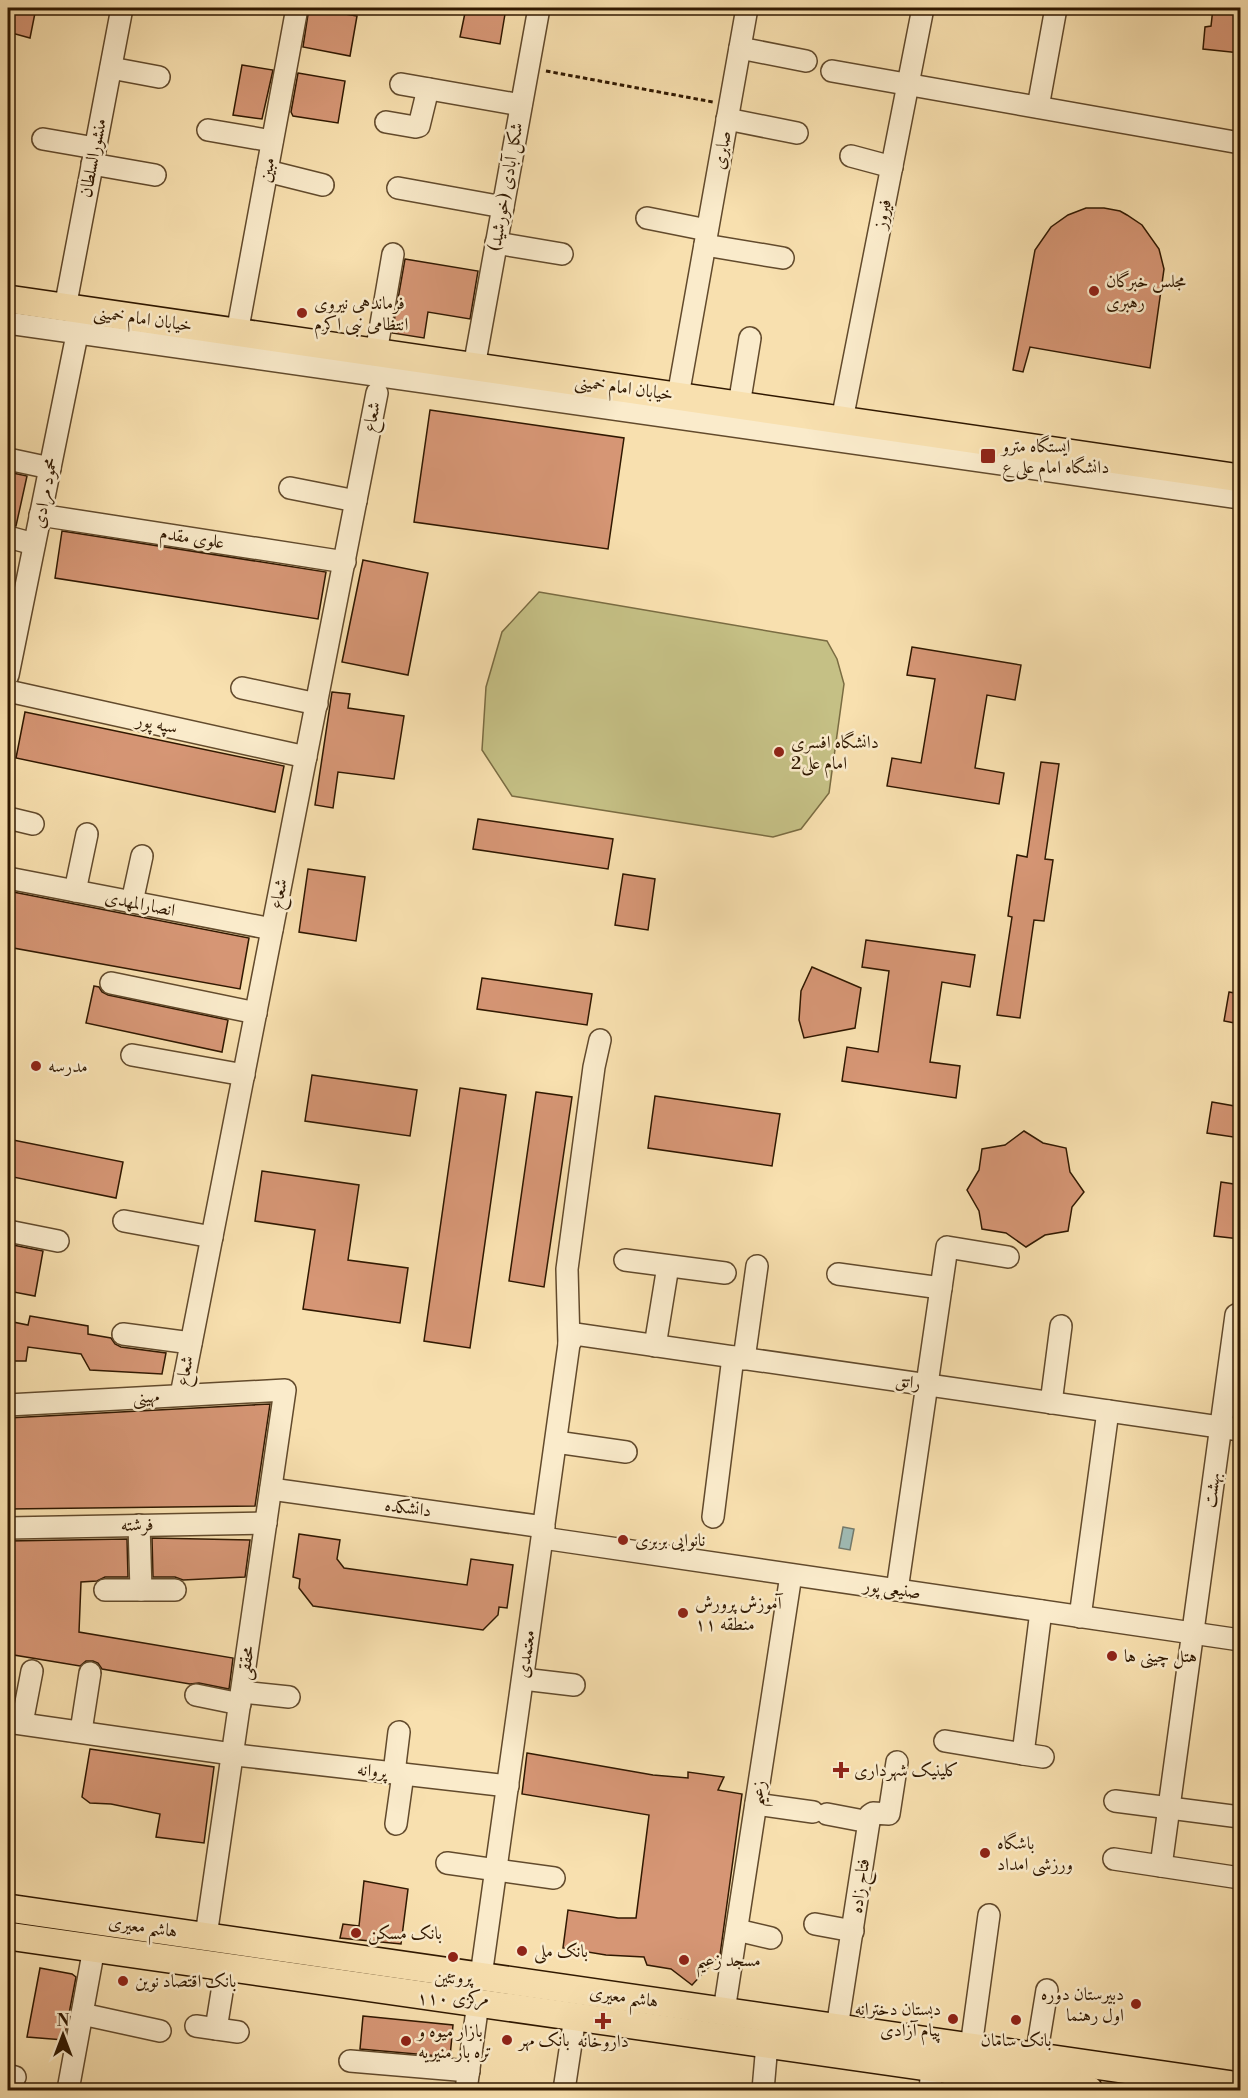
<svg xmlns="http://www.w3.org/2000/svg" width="1248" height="2098" viewBox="0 0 1248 2098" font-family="'Libre Bodoni',Amiri,serif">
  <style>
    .green { fill: #c5c085; stroke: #7a6c42; stroke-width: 1.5 }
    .water { fill: #a0bbb4; stroke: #737a6c; stroke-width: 1.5 }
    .building { fill: #d69675; stroke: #301800; stroke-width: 1.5 }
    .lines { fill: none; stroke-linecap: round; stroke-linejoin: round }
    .minor-casing { stroke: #624a2c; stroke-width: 24 }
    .major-casing { stroke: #301800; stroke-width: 30 }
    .path { stroke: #301800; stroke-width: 3; stroke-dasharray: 4.5 3; stroke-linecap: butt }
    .minor { stroke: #faebcb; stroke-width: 21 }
    .major { stroke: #f8e0af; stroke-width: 27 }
    .poi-dot { fill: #8f2418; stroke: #faebcb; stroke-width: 2 }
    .labels { text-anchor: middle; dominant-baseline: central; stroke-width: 5; stroke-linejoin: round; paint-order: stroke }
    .street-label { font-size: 18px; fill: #301800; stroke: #faebcb }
    .poi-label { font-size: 18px; fill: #301800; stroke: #faebcb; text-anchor: start }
  </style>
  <rect width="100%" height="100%" fill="#f8e0af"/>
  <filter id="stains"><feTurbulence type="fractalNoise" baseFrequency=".00333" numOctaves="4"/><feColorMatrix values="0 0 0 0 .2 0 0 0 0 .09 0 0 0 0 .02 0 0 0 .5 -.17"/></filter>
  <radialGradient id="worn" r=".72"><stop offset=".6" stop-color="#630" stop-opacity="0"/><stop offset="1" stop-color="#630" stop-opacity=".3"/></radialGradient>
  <polygon class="green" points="539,592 827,641 837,659 844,684 829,793 801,829 773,837 512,796 482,750 486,687 502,632"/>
  <polygon class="water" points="843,1527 854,1529 850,1550 839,1548"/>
  <g class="building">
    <polygon points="8,8 36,8 30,38 8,32"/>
    <polygon points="309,8 357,16 350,56 303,47"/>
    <polygon points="466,8 506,8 500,44 460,37"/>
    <polygon points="1213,8 1240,8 1240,53 1203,49 1205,27 1211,26"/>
    <polygon points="242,65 273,70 262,119 233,115"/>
    <polygon points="298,73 345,81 338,123 293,116 291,112"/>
    <polygon points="1086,208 1104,208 1120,211 1127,215 1142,225 1159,249 1164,269 1150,368 1030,347 1023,372 1013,370 1035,250 1051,227 1068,215"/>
    <polygon points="405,259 478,271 470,319 428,312 424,338 392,333"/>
    <polygon points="430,410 624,438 608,549 414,522"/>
    <polygon points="8,472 27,476 16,526 8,525"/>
    <polygon points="62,531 326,572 318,619 55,578"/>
    <polygon points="363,560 428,573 408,675 342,662"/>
    <polygon points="912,647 1021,665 1015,700 987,695 975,768 1004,773 999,804 887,786 892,758 921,763 935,679 907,675"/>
    <polygon points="332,692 350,694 348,708 404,716 394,779 338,772 333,808 315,805"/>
    <polygon points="25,712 284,766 275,812 16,758"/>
    <polygon points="1041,762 1059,764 1045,859 1053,860 1044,921 1034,920 1020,1018 997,1015 1012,917 1008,916 1017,855 1027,857"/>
    <polygon points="478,819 613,839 608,869 473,849"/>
    <polygon points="308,869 365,877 356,941 299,932"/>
    <polygon points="623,874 655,879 648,930 615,925"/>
    <polygon points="8,891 249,938 240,989 8,947"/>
    <polygon points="866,940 975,955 970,987 942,982 930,1062 960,1066 956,1098 842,1081 847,1047 878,1052 889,971 862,967"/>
    <polygon points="812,967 861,988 855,1028 804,1038 799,1020 801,991"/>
    <polygon points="482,978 592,994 587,1025 477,1009"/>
    <polygon points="94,986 99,987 102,992 108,995 228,1020 222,1052 86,1023"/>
    <polygon points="1229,992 1240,994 1240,1024 1224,1021"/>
    <polygon points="312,1075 417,1090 410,1136 305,1121"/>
    <polygon points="460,1088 506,1095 470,1348 424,1341"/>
    <polygon points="536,1092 572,1097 544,1287 509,1281"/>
    <polygon points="655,1096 780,1114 772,1166 648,1148"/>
    <polygon points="1212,1102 1240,1107 1240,1138 1207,1133"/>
    <polygon points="1024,1131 1043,1143 1066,1148 1070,1172 1084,1192 1072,1207 1068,1231 1045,1235 1026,1247 1006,1233 982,1229 979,1211 967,1190 979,1170 982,1149 1005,1145"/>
    <polygon points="8,1139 123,1162 116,1198 8,1176"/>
    <polygon points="262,1171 359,1185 348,1260 408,1268 400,1323 303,1309 315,1230 255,1221"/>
    <polygon points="1221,1182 1240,1185 1240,1239 1214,1236"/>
    <polygon points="8,1244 43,1251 35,1296 8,1291"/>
    <polygon points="30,1316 88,1326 88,1334 111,1338 115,1344 121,1347 166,1353 162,1374 90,1370 81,1354 28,1347 26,1361 8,1361 8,1321 28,1325"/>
    <polygon points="270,1404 255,1506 8,1509 8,1418"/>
    <polygon points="299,1534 340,1540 337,1559 344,1568 467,1585 471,1559 513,1565 507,1608 499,1607 498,1615 483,1630 313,1606 299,1588 300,1579 293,1577"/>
    <polygon points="152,1538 250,1540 245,1577 183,1580 175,1577 153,1577"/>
    <polygon points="127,1539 128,1577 105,1577 97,1581 81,1582 79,1632 233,1658 229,1689 199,1683 190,1684 102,1669 98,1663 93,1661 86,1661 80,1666 8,1654 8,1541"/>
    <polygon points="90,1749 214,1767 204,1843 156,1837 160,1814 111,1804 90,1803 82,1797"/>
    <polygon points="527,1753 653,1775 688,1778 688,1772 724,1777 718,1790 742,1794 720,1955 692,1985 671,1969 647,1965 644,1957 606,1955 563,1948 568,1910 618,1918 636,1918 649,1815 522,1794"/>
    <polygon points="364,1881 408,1889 401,1944 340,1938 343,1924 359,1926"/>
    <polygon points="40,1968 72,1974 76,1977 64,2040 27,2037"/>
    <polygon points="363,2016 453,2025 450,2057 360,2049"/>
  </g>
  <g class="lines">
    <g class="minor-casing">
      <g id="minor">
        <polyline points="740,48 806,61"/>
        <polyline points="111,68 159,77"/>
        <polyline points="832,71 1240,143"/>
        <polyline points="401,84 521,105"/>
        <polyline points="1038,107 1056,8"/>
        <polyline points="727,119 797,133"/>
        <polyline points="386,122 415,127 419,126 428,89"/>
        <polyline points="208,130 272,141"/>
        <polyline points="43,139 95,148"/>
        <polyline points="851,156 892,167"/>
        <polyline points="92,164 155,175"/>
        <polyline points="267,171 323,185"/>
        <polyline points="398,188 503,207"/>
        <polyline points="647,218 707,230"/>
        <polyline points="496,243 562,254"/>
        <polyline points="705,245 783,258"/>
        <polyline points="65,308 122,8"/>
        <polyline points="8,323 1240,498"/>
        <polyline points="237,333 297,8"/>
        <polyline points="376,353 393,254"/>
        <polyline points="474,367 539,8"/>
        <polyline points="678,396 747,8"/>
        <polyline points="739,405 750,338"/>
        <polyline points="842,420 923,8"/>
        <polyline points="8,459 50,468"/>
        <polyline points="290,488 356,501"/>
        <polyline points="40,515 345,562"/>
        <polyline points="8,537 34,544"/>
        <polyline points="8,675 80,320"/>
        <polyline points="242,688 317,704"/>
        <polyline points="8,691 306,757"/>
        <polyline points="8,818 33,824"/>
        <polyline points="8,878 272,929"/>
        <polyline points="75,891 87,834"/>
        <polyline points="132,902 142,856"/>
        <polyline points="111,983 256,1013"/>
        <polyline points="132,1055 244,1075"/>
        <polyline points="124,1221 212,1237"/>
        <polyline points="8,1231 58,1241"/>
        <polyline points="625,1260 725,1273"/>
        <polyline points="838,1274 941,1288"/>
        <polyline points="123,1334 191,1343"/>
        <polyline points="569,1344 567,1269 594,1067 600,1040"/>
        <polyline points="655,1346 668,1266"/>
        <polyline points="744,1359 757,1266"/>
        <polyline points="181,1395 377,393"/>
        <polyline points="1051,1403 1061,1326"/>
        <polyline points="8,1405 285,1390 206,1936"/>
        <polyline points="556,1442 626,1452"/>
        <polyline points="271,1489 544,1527"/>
        <polyline points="713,1517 733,1357"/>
        <polyline points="139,1525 141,1590"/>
        <polyline points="8,1528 266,1523"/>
        <polyline points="543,1538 1240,1640"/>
        <polyline points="105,1590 175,1590"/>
        <polyline points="897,1590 947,1247 1008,1257"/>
        <polyline points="1080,1617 1108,1411"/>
        <polyline points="523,1679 574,1685"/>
        <polyline points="242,1692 289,1697"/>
        <polyline points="196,1695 240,1704"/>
        <polyline points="8,1722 232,1754"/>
        <polyline points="22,1723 32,1671"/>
        <polyline points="81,1731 90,1673"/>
        <polyline points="945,1741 1023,1754 1041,1611"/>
        <polyline points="1023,1754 1043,1757"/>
        <polyline points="236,1755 508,1786"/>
        <polyline points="394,1773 399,1732"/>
        <polyline points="1115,1801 1240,1817"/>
        <polyline points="756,1804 813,1812"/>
        <polyline points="827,1814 869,1822"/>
        <polyline points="396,1824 403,1774"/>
        <polyline points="1114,1859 1240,1878"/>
        <polyline points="447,1863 554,1878"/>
        <polyline points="1161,1866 1236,1315 1240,1316"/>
        <polyline points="815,1924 853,1931"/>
        <polyline points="737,1930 771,1938"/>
        <polyline points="481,1976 569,1344 575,1334 1240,1430"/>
        <polyline points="724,2011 791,1575"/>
        <polyline points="82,2014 160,2031"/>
        <polyline points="196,2026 238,2032"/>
        <polyline points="837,2028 870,1815 873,1813 889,1814 897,1762"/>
        <polyline points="216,2029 226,1967"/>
        <polyline points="971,2047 989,1915"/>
        <polyline points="1036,2057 1047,1990"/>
        <polyline points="350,2061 469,2071"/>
        <polyline points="8,2075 15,2077"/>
        <polyline points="68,2090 94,1948"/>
        <polyline points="466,2090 478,2003"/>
        <polyline points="564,2090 575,2017"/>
        <polyline points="763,2090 767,2044"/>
        <polyline points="930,2090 932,2068"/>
      </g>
    </g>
    <g class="major-casing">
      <g id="major">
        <polyline points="8,299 1240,478"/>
        <polyline points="8,1908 1240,2086"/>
        <polyline points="8,1936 1089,2090"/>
      </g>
    </g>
    <polyline class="path" points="546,71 713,102"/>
    <use href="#minor" class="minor"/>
    <use href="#major" class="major"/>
  </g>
  <g class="poi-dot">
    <circle cx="1094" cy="291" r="6"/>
    <circle cx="302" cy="313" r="6"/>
    <rect x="980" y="448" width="16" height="16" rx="3"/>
    <circle cx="779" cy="752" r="6"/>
    <circle cx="36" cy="1066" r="6"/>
    <circle cx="623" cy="1540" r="6"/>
    <circle cx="683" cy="1613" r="6"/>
    <circle cx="1112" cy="1656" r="6"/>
    <path d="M838 1761h6v6h6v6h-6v6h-6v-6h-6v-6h6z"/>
    <circle cx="985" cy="1853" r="6"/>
    <circle cx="356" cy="1933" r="6"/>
    <circle cx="522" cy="1951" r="6"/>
    <circle cx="453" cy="1957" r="6"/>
    <circle cx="684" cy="1960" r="6"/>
    <circle cx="123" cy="1981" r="6"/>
    <circle cx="1136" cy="2004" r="6"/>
    <circle cx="953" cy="2019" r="6"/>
    <circle cx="1016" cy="2020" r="6"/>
    <path d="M600 2012h6v6h6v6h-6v6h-6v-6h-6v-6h6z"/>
    <circle cx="507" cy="2040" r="6"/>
    <circle cx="406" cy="2041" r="6"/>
  </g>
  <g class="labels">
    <g class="street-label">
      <text transform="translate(722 150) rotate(-80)">صابری</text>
      <text transform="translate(93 158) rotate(-79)">منشورالسلطان</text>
      <text transform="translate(267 170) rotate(-80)">مبین</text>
      <text transform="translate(506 187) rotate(-80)">شکل آبادی (خورشید)</text>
      <text transform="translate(883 214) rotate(-79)">فیروز</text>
      <text transform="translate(143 319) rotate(8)">خیابان امام خمینی</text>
      <text transform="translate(624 388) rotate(8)">خیابان امام خمینی</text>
      <text transform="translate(372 417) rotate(-79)">شعاع</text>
      <text transform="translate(45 493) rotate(-79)">محمود مرادی</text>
      <text transform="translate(192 538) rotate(9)">علوی مقدم</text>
      <text transform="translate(157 724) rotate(12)">سپه پور</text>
      <text transform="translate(279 894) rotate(-79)">شعاع</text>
      <text transform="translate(140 904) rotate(11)">انصارالمهدی</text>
      <text transform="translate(185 1371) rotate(-79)">شعاع</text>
      <text transform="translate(908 1382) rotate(8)">راتق</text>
      <text transform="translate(146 1397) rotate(-3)">مهینی</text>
      <text transform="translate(1212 1490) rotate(-82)">بهشت</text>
      <text transform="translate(408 1508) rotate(8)">دانشکده</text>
      <text transform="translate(137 1525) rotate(-1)">فرشته</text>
      <text transform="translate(892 1589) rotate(8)">صنیعی پور</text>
      <text transform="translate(526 1654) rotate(-82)">معتمدی</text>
      <text transform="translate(246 1663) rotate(-82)">محققی</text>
      <text transform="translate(372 1771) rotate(7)">پروانه</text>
      <text transform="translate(758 1793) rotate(-81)">زعیم</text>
      <text transform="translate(860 1886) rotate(-82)">فتاح زاده</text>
      <text transform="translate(143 1927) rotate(8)">هاشم معیری</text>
      <text transform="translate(624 1997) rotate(8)">هاشم معیری</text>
    </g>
    <g class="poi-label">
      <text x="1106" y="281">مجلس خبرگان<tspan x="1106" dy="21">رهبری</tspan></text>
      <text x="314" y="303">فرماندهی نیروی<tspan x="314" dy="21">انتظامی نبی اکرم</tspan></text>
      <text x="1002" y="446">ایستگاه مترو<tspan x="1002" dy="21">دانشگاه امام علی ع</tspan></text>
      <text x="791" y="742">دانشگاه افسری<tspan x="791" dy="21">امام علی2</tspan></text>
      <text x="48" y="1066">مدرسه</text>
      <text x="635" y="1540">نانوایی بربری</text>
      <text x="695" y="1603">آموزش پرورش<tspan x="695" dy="21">منطقه ۱۱</tspan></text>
      <text x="1124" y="1656">هتل چینی ها</text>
      <text x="854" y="1770">کلینیک شهرداری</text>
      <text x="997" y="1843">باشگاه<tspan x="997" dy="21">ورزشی امداد</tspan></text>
      <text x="368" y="1933">بانک مسکن</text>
      <text x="534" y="1951">بانک ملی</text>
      <text x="696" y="1960">مسجد زعیم</text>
      <text x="453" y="1977" text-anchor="middle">پروتئین<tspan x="453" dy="21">مرکزی ۱۱۰</tspan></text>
      <text x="135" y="1981">بانک اقتصاد نوین</text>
      <text x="1124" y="1994" text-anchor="end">دبیرستان دوره<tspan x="1124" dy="21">اول رهنما</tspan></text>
      <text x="941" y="2009" text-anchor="end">دبستان دخترانه<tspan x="941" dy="21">پیام آزادی</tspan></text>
      <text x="418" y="2031">بازار میوه و<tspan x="418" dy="21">تره بار منیریه</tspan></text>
      <text x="519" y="2040">بانک مهر</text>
      <text x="1016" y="2040" text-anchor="middle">بانک سامان</text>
      <text x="603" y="2041" text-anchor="middle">داروخانه</text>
    </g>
  </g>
  <rect width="1248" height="2098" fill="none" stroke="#f8e0af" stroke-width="30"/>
  <rect x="9" y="9" width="1230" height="2080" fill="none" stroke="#301800" stroke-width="3"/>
  <rect x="15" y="15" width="1218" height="2068" fill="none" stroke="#301800" stroke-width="1.5"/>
  <g transform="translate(63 2035)" stroke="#faebcb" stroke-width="4.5" paint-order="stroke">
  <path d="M0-4.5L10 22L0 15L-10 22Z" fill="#301800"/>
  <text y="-9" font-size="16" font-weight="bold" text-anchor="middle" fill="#301800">N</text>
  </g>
  <rect width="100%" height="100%" filter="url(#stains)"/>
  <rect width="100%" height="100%" fill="url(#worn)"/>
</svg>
